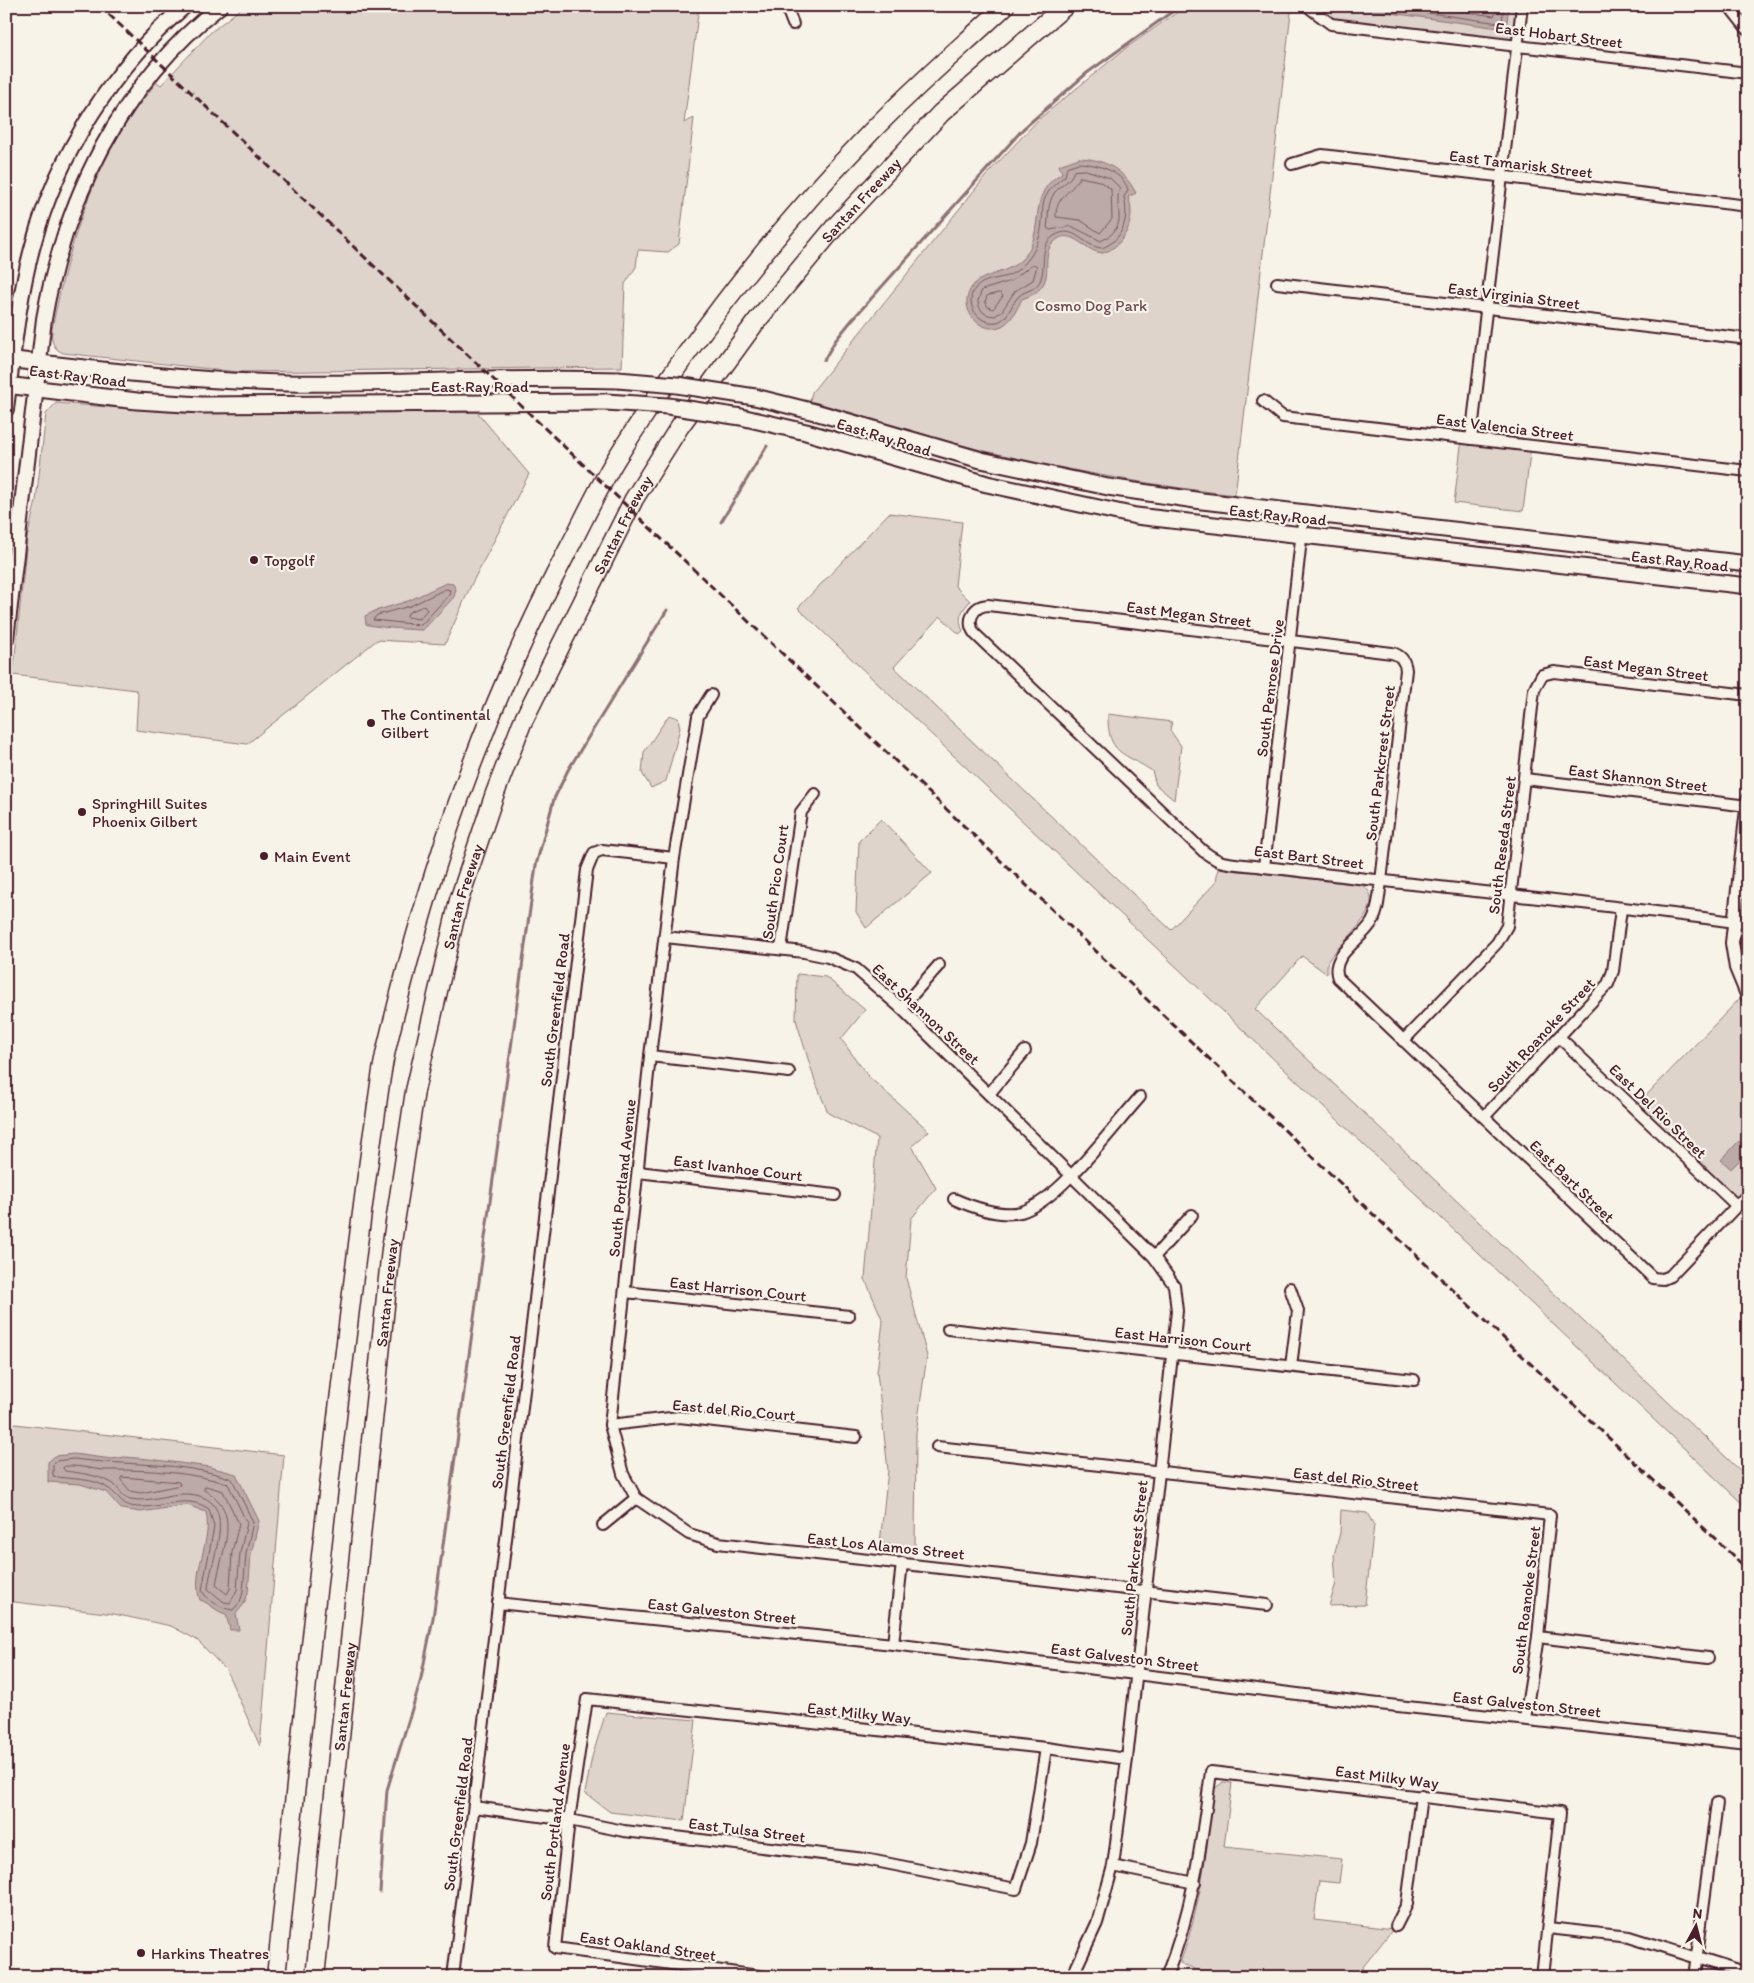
<svg xmlns="http://www.w3.org/2000/svg" width="1754" height="1983" viewBox="0 0 1754 1983" font-family="Itim,sans-serif">
  <style>
    .green { fill: #ded4cc; stroke: #947a7c }
    .water { fill: #bcaaa7; stroke: #8e7275 }
    .lines { fill: none; stroke-linecap: round; stroke-linejoin: round }
    .shore { stroke: #78575d; stroke-width: 1 }
    .stream { stroke: #8e7275; stroke-width: 3 }
    .minor-casing { stroke: #4a1f2b; stroke-width: 14 }
    .tertiary-casing { stroke: #4a1f2b; stroke-width: 16 }
    .secondary-casing { stroke: #4a1f2b; stroke-width: 18 }
    .primary-casing { stroke: #4a1f2b; stroke-width: 19 }
    .motorway-casing { stroke: #4a1f2b; stroke-width: 21 }
    .minor { stroke: #f7f3e8; stroke-width: 10 }
    .tertiary { stroke: #f7f3e8; stroke-width: 12 }
    .secondary { stroke: #f7f3e8; stroke-width: 14 }
    .primary { stroke: #f7f3e8; stroke-width: 15 }
    .motorway { stroke: #f7f3e8; stroke-width: 18 }
    .rail { stroke: #4a1f2b; stroke-width: 3; stroke-dasharray: 8 4; stroke-linecap: butt }
    .primary-bridge-casing { stroke: #4a1f2b; stroke-width: 19; stroke-linecap: butt }
    .primary-bridge { stroke: #f7f3e8; stroke-width: 15 }
    .poi-dot { fill: #4a1f2b; stroke: #f7f3e8; stroke-width: 2 }
    .labels { text-anchor: middle; dominant-baseline: central; stroke-width: 4.5; stroke-linejoin: round; paint-order: stroke }
    .street-label { font-size: 16px; fill: #4a1f2b; stroke: #f7f3e8 }
    .park-label { font-size: 16px; fill: #6f4c53; stroke: #f7f3e8 }
    .poi-label { font-size: 16px; fill: #4a1f2b; stroke: #f7f3e8; text-anchor: start }
  </style>
  <rect width="100%" height="100%" fill="#f7f3e8"/>
  <filter id="ink" filterUnits="userSpaceOnUse"><feTurbulence type="fractalNoise" baseFrequency=".02" numOctaves="2"/><feDisplacementMap in="SourceGraphic" scale="10" xChannelSelector="R" yChannelSelector="G"/><feConvolveMatrix kernelMatrix="1 2 1 2 8 2 1 2 1" color-interpolation-filters="sRGB"/></filter>
  <g filter="url(#ink)">
    <g class="green">
      <path d="M244 6H699L684 123 694 118 679 244 668 252 638 250 636 267 625 284 622 367 238 372 63 353C52 348 51 340 52 329 70 239 96 153 157 82L161 85 211 32Z"/>
      <path d="M1186 6H1522L1517 45 1331 24 1311 9 1291 12 1235 495C1149 485 1065 470 981 450 923 436 867 416 810 401L812 392 989 172 1039 119 1126 48Z"/>
      <polygon points="56,403 185,413 477,412 529,474 472,583 445,644 377,640 247,744 136,730 138,693 136,690 13,675 27,538 36,501 46,414"/>
      <polygon points="1462,438 1531,446 1523,511 1454,503"/>
      <path d="M889 513 962 522 955 586 970 601C961 612 957 618 963 631L959 634 940 616 894 667 1171 930 1216 882 1218 868 1362 885C1392 903 1339 944 1330 958 1326 963 1327 968 1327 974L1302 956 1255 1009 1748 1478V1509L798 608Z"/>
      <path d="M1108 714 1172 722 1170 730 1181 746 1174 800 1156 785 1152 771C1124 752 1107 755 1108 714Z"/>
      <polygon points="669,715 678,718 680,728 666,781 651,788 642,773 644,752"/>
      <polygon points="881,819 932,873 866,928 856,912 859,841"/>
      <polygon points="797,974 826,977 865,1010 841,1039 868,1076 929,1131 912,1146 936,1188 911,1219 906,1278 927,1356 916,1433 915,1549 880,1543 888,1470 877,1372 883,1321 865,1279 877,1138 828,1113 814,1078 796,1020"/>
      <polygon points="1748,990 1748,1194 1737,1206 1634,1108"/>
      <polygon points="6,1423 284,1455 260,1746 226,1670 197,1640 171,1626 114,1614 6,1601 8,1494 6,1487"/>
      <polygon points="1341,1510 1367,1513 1374,1525 1365,1605 1329,1606 1336,1583 1334,1555 1340,1533"/>
      <polygon points="606,1712 696,1720 684,1821 610,1812 585,1793 592,1757"/>
      <path d="M1223 1782 1232 1783 1224 1847 1342 1859 1339 1883 1319 1881 1314 1920 1393 1929 1355 1977H1215L1180 1963C1201 1907 1207 1850 1213 1790Z"/>
    </g>
    <g class="water">
      <polygon points="1363,6 1509,6 1506,29 1362,9"/>
      <path d="M1079 158C1105 159 1124 170 1136 193L1128 197C1137 218 1125 246 1103 253 1085 253 1071 225 1054 242 1036 259 1063 285 1022 299 1017 309 1012 321 1002 326 982 335 962 313 968 295 975 269 1010 279 1027 253 1045 225 1027 193 1062 173L1059 165Z"/>
      <path d="M446 583 453 584 456 589 454 597 423 630C415 630 370 627 366 624L365 616 375 611 408 601Z"/>
      <polygon points="1739,1141 1748,1152 1731,1169 1721,1160"/>
      <path d="M74 1454 112 1459 125 1457 149 1459 210 1467 236 1474 259 1521 251 1554 248 1593 244 1604 236 1614 239 1630H230L226 1614C216 1612 210 1603 200 1600 190 1572 213 1542 206 1512L187 1505 141 1512 121 1509 106 1492 80 1484 48 1482V1462L55 1456Z"/>
    </g>
    <g class="lines">
      <g class="shore">
        <polyline points="1380,6 1499,23 1502,21 1504,6"/>
        <polyline points="1425,6 1494,16 1498,6"/>
        <path d="M1079 163C1097 164 1123 171 1128 190L1124 197C1129 217 1124 240 1102 248 1083 247 1075 223 1054 236 1038 246 1047 266 1040 281 1035 291 1025 290 1019 296 1009 306 1008 325 990 322 973 320 963 296 979 285 989 277 1004 280 1015 272 1032 260 1041 241 1042 220 1043 214 1042 207 1044 201 1048 189 1056 183 1065 176L1067 167Z"/>
        <path d="M1086 170 1110 178 1120 188C1112 208 1132 225 1101 241L1071 226 1050 230 1047 228C1049 215 1047 203 1055 192 1062 184 1070 182 1074 171Z"/>
        <path d="M1080 177 1099 181 1111 189 1112 219 1100 233 1080 220 1056 217C1055 197 1071 193 1080 177Z"/>
        <path d="M1033 264 1037 266 1033 280 1015 291 1002 311 995 316C984 315 979 311 978 301L982 290 1011 281Z"/>
        <polygon points="1000,293 1003,296 993,309 988,307 985,302 987,296"/>
        <polygon points="446,589 450,590 449,595 421,625 373,620 377,615 410,606"/>
        <polygon points="424,606 427,610 419,619 407,617 408,613"/>
        <path d="M74 1459C126 1466 182 1461 232 1479L253 1522 246 1554 243 1592 240 1602 233 1610C223 1609 205 1600 202 1590L214 1527 209 1509C187 1494 166 1507 141 1507 121 1507 123 1499 109 1489 95 1477 69 1480 53 1476V1465L57 1461Z"/>
        <path d="M66 1466C81 1465 97 1471 112 1470 150 1470 192 1472 228 1484L247 1523 240 1553 237 1590 230 1603 224 1602 208 1589C210 1558 243 1497 187 1494 168 1493 150 1503 130 1499 121 1497 118 1485 110 1482 97 1475 80 1473 65 1471L63 1468Z"/>
        <polygon points="122,1477 179,1482 180,1485 141,1493 130,1491 121,1480"/>
        <path d="M206 1486 223 1491 239 1524 232 1552 230 1589 227 1594 216 1585C221 1551 244 1510 204 1490Z"/>
      </g>
      <g class="stream">
        <polyline points="824,360 835,341 852,320 1023,129 1087,73 1180,6"/>
        <polyline points="721,522 767,446"/>
        <polyline points="380,1892 387,1790 420,1683 433,1618 536,865 554,799 568,770 667,610"/>
      </g>
      <g class="minor-casing">
        <g id="minor">
          <polyline points="786,6 793,24"/>
          <polyline points="1729,6 1748,30"/>
          <polyline points="1311,9 1331,24 1748,73"/>
          <polyline points="1292,164 1322,155 1748,206"/>
          <polyline points="1277,283 1748,339"/>
          <polyline points="1263,401 1283,417 1748,471"/>
          <polyline points="1471,439 1522,6"/>
          <polyline points="711,695 698,716 674,858 650,1056 610,1425 623,1474 636,1498 689,1534 718,1543 1267,1605"/>
          <polyline points="1525,779 1748,806"/>
          <polyline points="1264,867 1304,513"/>
          <path d="M1741 923C1611 905 1480 892 1350 877 1322 874 1293 870 1264 867 1250 865 1233 865 1219 861 1213 858 1208 855 1203 851L975 634C966 622 972 606 988 605L1392 653C1401 655 1405 661 1406 670L1381 881C1379 894 1379 910 1372 922 1362 940 1329 955 1338 978L1653 1278 1663 1279 1670 1276 1748 1194"/>
          <polyline points="665,937 804,952 828,957 856,969 901,1008 1154,1257 1174,1285 1177,1311 1127,1759 1113,1866 1097,1923 1072,1977"/>
          <polyline points="781,949 801,812 815,794"/>
          <polyline points="901,1008 939,965"/>
          <polyline points="1559,1037 1737,1206"/>
          <polyline points="1403,1041 1497,943 1507,926 1534,690 1542,675 1554,672 1748,695"/>
          <polyline points="650,1056 789,1072"/>
          <polyline points="989,1094 1025,1051"/>
          <polyline points="1484,1117 1608,984 1613,971 1621,909"/>
          <polyline points="638,1172 835,1195"/>
          <path d="M954 1199C972 1207 1001 1217 1021 1212 1059 1201 1112 1128 1140 1097"/>
          <polyline points="1154,1257 1192,1215"/>
          <polyline points="1290,1288 1298,1311 1291,1366"/>
          <polyline points="625,1292 849,1316"/>
          <polyline points="948,1329 1414,1380"/>
          <polyline points="610,1425 679,1417 856,1437"/>
          <polyline points="937,1447 1550,1515 1538,1637 1525,1719"/>
          <polyline points="603,1525 636,1498"/>
          <polyline points="498,1603 893,1644 1370,1703 1748,1744"/>
          <polyline points="1538,1637 1708,1658"/>
          <polyline points="893,1644 902,1563"/>
          <polyline points="474,1807 569,1820 624,1831 865,1859 1016,1889 1031,1843 1046,1748"/>
          <polyline points="1113,1866 1195,1883"/>
          <polyline points="1396,1926 1407,1904 1421,1796"/>
          <polyline points="1548,1928 1629,1937 1748,1974"/>
          <polyline points="453,1977 587,870 594,853 602,850 674,858"/>
          <polyline points="766,1977 555,1948 569,1820 587,1699 1046,1748 1127,1759"/>
          <path d="M1166 1977C1194 1907 1201 1845 1211 1772L1560 1813 1542 1977"/>
          <polyline points="1694,1977 1717,1803"/>
        </g>
      </g>
      <g class="tertiary-casing">
        <g id="tertiary">
          <polyline points="1748,800 1732,943 1736,968 1748,997"/>
          <polyline points="1748,922 1748,953"/>
        </g>
      </g>
      <g class="secondary-casing">
        <g id="secondary">
          <path d="M6 409C13 354 18 299 33 245 57 155 114 66 185 6"/>
          <path d="M6 639 44 319C65 198 121 84 220 6"/>
        </g>
      </g>
      <g class="primary-casing">
        <g id="primary">
          <path d="M6 359C99 370 192 381 285 383 396 385 507 376 618 380"/>
          <polyline points="6,385 137,401 201,405 606,402"/>
          <polyline points="755,397 815,412 981,460 1108,487 1202,501 1748,564"/>
          <polyline points="741,417 806,432 987,484 1136,516 1748,586"/>
        </g>
      </g>
      <g class="motorway-casing">
        <g id="motorway">
          <path d="M276 1977C297 1771 319 1565 344 1359 353 1283 362 1208 373 1132 378 1103 380 1074 387 1046 429 869 485 707 570 546 585 517 599 487 616 459 689 343 775 231 870 133 913 88 960 48 1005 6"/>
          <path id="s1" d="M315 1977 391 1249 415 1091 459 900 494 796 522 723 634 499 680 426 755 323 834 228 941 113 1065 6"/>
        </g>
      </g>
      <use href="#minor" class="minor"/>
      <use href="#tertiary" class="tertiary"/>
      <use href="#secondary" class="secondary"/>
      <use href="#primary" class="primary"/>
      <use href="#motorway" class="motorway"/>
      <polyline class="rail" points="100,6 1748,1570"/>
      <g class="primary-bridge-casing">
        <g id="primary-bridge">
          <polyline points="618,380 677,385 755,397"/>
          <polyline points="606,402 668,406 741,417"/>
        </g>
      </g>
      <use href="#primary-bridge" class="primary-bridge"/>
    </g>
  </g>
  <g class="poi-dot">
    <circle cx="254" cy="560" r="5"/>
    <circle cx="371" cy="723" r="5"/>
    <circle cx="82" cy="812" r="5"/>
    <circle cx="264" cy="856" r="5"/>
    <circle cx="141" cy="1953" r="5"/>
  </g>
  <g class="labels">
    <g class="street-label">
      <text transform="translate(1559 35) rotate(7)">East Hobart Street</text>
      <text transform="translate(1521 164) rotate(7)">East Tamarisk Street</text>
      <text stroke="none"><textPath href="#s1" startOffset="1902">Santan Freeway</textPath></text>
      <text transform="translate(1514 296) rotate(7)">East Virginia Street</text>
      <text transform="translate(78 376) rotate(7)">East Ray Road</text>
      <text x="480" y="386">East Ray Road</text>
      <text transform="translate(1505 427) rotate(7)">East Valencia Street</text>
      <text transform="translate(884 437) rotate(17)">East Ray Road</text>
      <text transform="translate(1278 515) rotate(6)">East Ray Road</text>
      <text stroke="none"><textPath href="#s1" startOffset="1498">Santan Freeway</textPath></text>
      <text transform="translate(1680 561) rotate(6)">East Ray Road</text>
      <text transform="translate(1189 614) rotate(7)">East Megan Street</text>
      <text transform="translate(1646 668) rotate(7)">East Megan Street</text>
      <text transform="translate(1270 688) rotate(-83)">South Penrose Drive</text>
      <text transform="translate(1380 763) rotate(-83)">South Parkcrest Street</text>
      <text transform="translate(1638 778) rotate(7)">East Shannon Street</text>
      <text transform="translate(1502 845) rotate(-83)">South Reseda Street</text>
      <text transform="translate(1309 857) rotate(7)">East Bart Street</text>
      <text transform="translate(775 882) rotate(-82)">South Pico Court</text>
      <text stroke="none"><textPath href="#s1" startOffset="1092">Santan Freeway</textPath></text>
      <text transform="translate(555 1010) rotate(-83)">South Greenfield Road</text>
      <text transform="translate(926 1014) rotate(43)">East Shannon Street</text>
      <text transform="translate(1541 1035) rotate(-47)">South Roanoke Street</text>
      <text transform="translate(1658 1111) rotate(44)">East Del Rio Street</text>
      <text transform="translate(738 1168) rotate(7)">East Ivanhoe Court</text>
      <text transform="translate(622 1178) rotate(-84)">South Portland Avenue</text>
      <text transform="translate(1572 1181) rotate(44)">East Bart Street</text>
      <text transform="translate(738 1289) rotate(6)">East Harrison Court</text>
      <text stroke="none"><textPath href="#s1" startOffset="688">Santan Freeway</textPath></text>
      <text transform="translate(1183 1339) rotate(6)">East Harrison Court</text>
      <text transform="translate(734 1410) rotate(5)">East del Rio Court</text>
      <text transform="translate(506 1412) rotate(-83)">South Greenfield Road</text>
      <text transform="translate(1356 1479) rotate(6)">East del Rio Street</text>
      <text transform="translate(886 1546) rotate(6)">East Los Alamos Street</text>
      <text transform="translate(1134 1558) rotate(-84)">South Parkcrest Street</text>
      <text transform="translate(1526 1600) rotate(-83)">South Roanoke Street</text>
      <text transform="translate(722 1611) rotate(6)">East Galveston Street</text>
      <text transform="translate(1125 1657) rotate(7)">East Galveston Street</text>
      <text stroke="none"><textPath href="#s1" startOffset="282">Santan Freeway</textPath></text>
      <text transform="translate(1527 1704) rotate(6)">East Galveston Street</text>
      <text transform="translate(859 1713) rotate(6)">East Milky Way</text>
      <text transform="translate(1387 1777) rotate(7)">East Milky Way</text>
      <text transform="translate(458 1814) rotate(-83)">South Greenfield Road</text>
      <text transform="translate(555 1822) rotate(-83)">South Portland Avenue</text>
      <text transform="translate(747 1830) rotate(7)">East Tulsa Street</text>
      <text transform="translate(648 1946) rotate(8)">East Oakland Street</text>
    </g>
    <g class="park-label">
      <text x="1091" y="305">Cosmo Dog Park</text>
    </g>
    <g class="poi-label">
      <text x="264" y="560">Topgolf</text>
      <text x="381" y="714">The Continental<tspan x="381" dy="18">Gilbert</tspan></text>
      <text x="92" y="803">SpringHill Suites<tspan x="92" dy="18">Phoenix Gilbert</tspan></text>
      <text x="274" y="856">Main Event</text>
      <text x="151" y="1953">Harkins Theatres</text>
    </g>
  </g>
  <rect width="1754" height="1983" fill="none" stroke="#f7f3e8" stroke-width="25"/>
  <rect x="12" y="12" width="1729" height="1958" fill="none" stroke="#4a1f2b" stroke-width="2" filter="url(#ink)"/>
  <g transform="translate(1696 1926) rotate(7)" stroke="#f7f3e8" stroke-width="4" paint-order="stroke">
  <path d="M0-4L9 19L0 12L-9 19Z" fill="#4a1f2b"/>
  <text y="-8" font-size="14" font-weight="bold" text-anchor="middle" fill="#4a1f2b">N</text>
  </g>
</svg>
